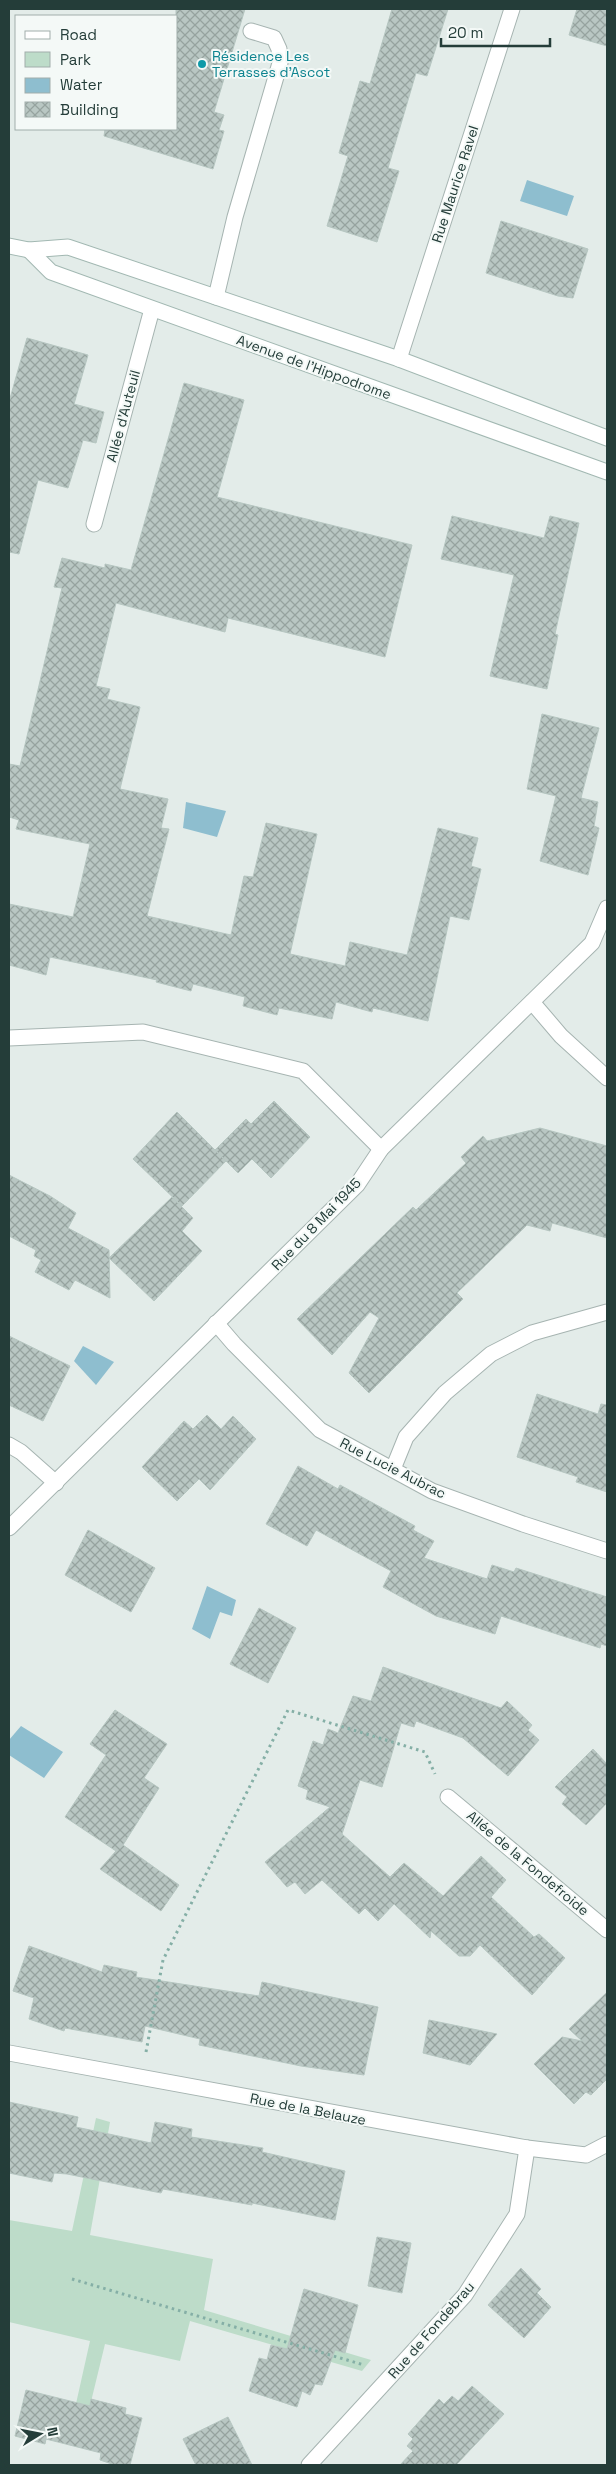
<svg xmlns="http://www.w3.org/2000/svg" width="616" height="2474" viewBox="0 0 616 2474" font-family="'Space Grotesk',sans-serif">
  <style>
    .green { fill: #bddcc9 }
    .water { fill: #8ebecf }
    .building { fill: url(#building-cross-hatch); stroke: #b6c6c1 }
    .lines { fill: none; stroke-linecap: round; stroke-linejoin: round }
    .lane-casing { stroke: #a6b4b1; stroke-width: 17 }
    .street-casing { stroke: #a6b4b1; stroke-width: 17 }
    .secondary-casing { stroke: #a2b8b2; stroke-width: 17 }
    .path { stroke: #85afa6; stroke-width: 3; stroke-dasharray: 2.5 4; stroke-linecap: butt }
    .lane { stroke: #fff; stroke-width: 15 }
    .street { stroke: #fff; stroke-width: 15 }
    .secondary { stroke: #fff; stroke-width: 15 }
    .culture-dot { fill: #0f9aa8; stroke: #f4f9f7; stroke-width: 2 }
    .labels { text-anchor: middle; dominant-baseline: central; stroke-width: 4; stroke-linejoin: round; paint-order: stroke }
    .culture-label { font-size: 14px; fill: #0d838f; stroke: #f4f9f7; text-anchor: start }
    .street-label { font-size: 14px; fill: #243d39; stroke: #f4f9f7 }
  </style>
  <defs>
    <pattern id="building-cross-hatch" width="8" height="8" patternUnits="userSpaceOnUse" patternTransform="scale(1.25)"><rect width="8" height="8" fill="#b9c7c3"/><path d="M0 0l8 8M0 8l8-8" fill="none" stroke="#96a39f"/></pattern>
  </defs>
  <rect width="100%" height="100%" fill="#e3ece9"/>
  <polygon class="green" points="96,2118 110,2122 90,2235 213,2259 204,2310 371,2360 362,2371 190,2321 180,2361 105,2344 80,2447 67,2444 90,2341 9,2322 9,2220 72,2231"/>
  <g class="water">
    <polygon points="527,180 574,196 567,216 520,201"/>
    <polygon points="186,802 226,811 217,837 183,828"/>
    <polygon points="83,1346 114,1362 96,1385 74,1361"/>
    <polygon points="207,1586 236,1600 232,1616 220,1612 210,1639 192,1629"/>
    <polygon points="21,1726 63,1752 44,1778 9,1755 9,1740"/>
  </g>
  <g class="building">
    <polygon points="176,9 245,9 214,112 224,115 219,130 224,131 213,169 104,136 105,129 176,129"/>
    <polygon points="392,9 448,9 427,76 416,73 388,168 399,171 377,242 327,226 348,156 339,153 360,81 370,84"/>
    <polygon points="577,9 607,9 607,46 569,35"/>
    <polygon points="501,221 588,249 573,298 558,296 486,273"/>
    <polygon points="27,338 88,355 74,404 104,412 96,443 83,440 68,488 38,480 19,554 9,552 9,402"/>
    <polygon points="184,383 244,400 217,497 412,545 385,657 228,618 225,632 116,603 96,686 110,689 107,699 140,707 120,789 168,799 161,828 169,829 147,916 231,935 244,876 253,877 266,823 317,834 290,954 345,966 350,942 407,955 438,828 478,838 471,866 481,869 469,920 450,916 428,1021 373,1008 372,1012 336,1002 332,1019 279,1008 277,1015 243,1006 245,997 193,984 191,991 156,982 157,980 50,957 46,975 9,965 9,904 73,917 90,844 16,829 19,820 9,817 9,764 20,766 62,588 54,587 62,558 105,568 105,564 131,570"/>
    <polygon points="452,516 544,538 550,516 579,523 555,634 558,635 547,689 490,676 514,575 441,559"/>
    <polygon points="542,714 599,728 581,798 598,802 594,826 599,828 588,875 540,861 556,796 527,789"/>
    <polygon points="274,1101 310,1137 271,1178 252,1159 238,1173 215,1150 246,1119 251,1124"/>
    <polygon points="177,1112 226,1161 182,1206 133,1159"/>
    <polygon points="540,1128 607,1146 607,1238 552,1223 550,1231 527,1225 457,1293 463,1299 369,1393 349,1373 379,1318 370,1312 332,1355 297,1319 413,1207 416,1210 466,1163 461,1157 483,1136 487,1141"/>
    <polygon points="9,1175 50,1196 76,1213 68,1228 109,1250 110,1298 75,1280 69,1290 35,1272 41,1260 34,1256 36,1250 9,1236"/>
    <polygon points="172,1197 193,1218 182,1231 202,1251 154,1301 109,1258"/>
    <polygon points="9,1336 70,1366 43,1421 9,1405"/>
    <polygon points="537,1394 598,1414 601,1404 607,1405 607,1492 576,1482 578,1477 517,1457"/>
    <polygon points="207,1415 221,1429 233,1416 256,1439 210,1490 199,1479 177,1501 142,1467 184,1421 193,1429"/>
    <polygon points="298,1466 338,1489 340,1485 415,1526 413,1530 434,1541 424,1558 487,1579 492,1565 514,1572 516,1568 607,1597 607,1646 601,1644 600,1648 501,1616 495,1634 436,1616 383,1587 391,1571 316,1530 307,1546 266,1524"/>
    <polygon points="88,1530 155,1568 131,1612 65,1575"/>
    <polygon points="259,1608 296,1628 268,1683 230,1664"/>
    <polygon points="383,1667 501,1708 507,1701 532,1725 528,1730 539,1740 508,1776 463,1738 416,1721 414,1727 401,1723 382,1787 360,1780 342,1834 390,1877 404,1863 443,1896 481,1856 506,1880 491,1897 534,1937 539,1934 565,1958 532,1995 480,1945 470,1956 459,1956 431,1931 430,1938 394,1904 378,1921 365,1908 359,1914 322,1880 305,1894 295,1882 287,1887 265,1862 330,1807 306,1799 308,1790 298,1786 313,1741 323,1745 328,1729 338,1733 353,1696 371,1701"/>
    <polygon points="115,1710 167,1744 144,1778 159,1788 123,1845 179,1885 161,1911 100,1869 116,1851 65,1817 106,1755 90,1744"/>
    <polygon points="593,1749 607,1764 607,1803 586,1825 562,1804 567,1797 555,1787"/>
    <polygon points="29,1946 102,1972 104,1965 137,1972 136,1977 259,1996 262,1982 378,2007 364,2075 301,2066 199,2045 200,2039 145,2026 142,2042 65,2028 64,2031 29,2019 34,1998 13,1991"/>
    <polygon points="607,1992 607,2079 591,2095 586,2092 574,2104 534,2064 562,2037 582,2041 569,2029"/>
    <polygon points="429,2020 497,2034 470,2065 423,2053"/>
    <polygon points="9,2102 78,2117 76,2127 151,2143 155,2122 192,2129 191,2137 263,2148 262,2152 345,2171 335,2220 252,2203 252,2205 163,2189 161,2193 67,2174 54,2173 52,2182 9,2173"/>
    <polygon points="377,2237 411,2243 402,2293 368,2286"/>
    <polygon points="521,2268 541,2289 537,2293 551,2307 524,2338 488,2305"/>
    <polygon points="304,2289 358,2305 345,2353 335,2350 322,2385 315,2384 310,2395 302,2391 297,2407 249,2391 259,2358 267,2360 271,2345 287,2349"/>
    <polygon points="472,2386 504,2414 456,2465 400,2465 413,2451 407,2446 413,2439 408,2434 424,2416 439,2399 444,2404 452,2396 458,2401"/>
    <polygon points="26,2390 90,2406 91,2399 126,2408 125,2414 142,2418 130,2465 115,2465 100,2460 101,2453 46,2439 45,2444 15,2436"/>
    <polygon points="228,2417 252,2465 196,2465 183,2439"/>
  </g>
  <g class="lines">
    <g class="lane-casing">
      <g id="lane">
        <polyline points="216,297 235,217 280,63 279,49 274,38 251,31"/>
        <polyline points="393,1469 406,1437 445,1393 491,1354 532,1333 607,1312"/>
      </g>
    </g>
    <g class="street-casing">
      <g id="street">
        <polyline points="399,359 512,9"/>
        <polyline points="94,524 152,309"/>
        <polyline points="532,1002 561,1036 607,1078"/>
        <polyline points="9,1038 143,1032 303,1071 381,1149"/>
        <polyline points="216,1323 234,1344 320,1430 432,1491 523,1524 607,1551"/>
        <polyline points="9,1445 21,1452 56,1483"/>
        <polyline points="9,1528 357,1185 381,1149 592,943 607,908"/>
        <polyline points="448,1797 607,1930"/>
        <polyline points="9,2053 527,2148 586,2155 607,2144"/>
        <polyline points="309,2465 465,2295 517,2214 527,2148"/>
      </g>
    </g>
    <g class="secondary-casing">
      <g id="secondary">
        <polyline points="9,246 29,250 68,247 399,359 607,438"/>
        <polyline points="29,250 51,272 607,472"/>
      </g>
    </g>
    <g class="path">
      <polyline points="146,2052 163,1960 288,1710 425,1752 435,1774"/>
      <polyline points="72,2279 364,2365"/>
    </g>
    <use href="#lane" class="lane"/>
    <use href="#street" class="street"/>
    <use href="#secondary" class="secondary"/>
  </g>
  <circle class="culture-dot" cx="202" cy="64" r="5"/>
  <g class="labels">
    <g class="culture-label">
      <text x="212" y="56">Résidence Les<tspan x="212" dy="16">Terrasses d'Ascot</tspan></text>
    </g>
    <g class="street-label">
      <text transform="translate(455 184) rotate(-72)">Rue Maurice Ravel</text>
      <text transform="translate(314 367) rotate(20)">Avenue de l'Hippodrome</text>
      <text transform="translate(123 416) rotate(-75)">Allée d'Auteuil</text>
      <text transform="translate(316 1224) rotate(-46)">Rue du 8 Mai 1945</text>
      <text transform="translate(393 1468) rotate(27)">Rue Lucie Aubrac</text>
      <text transform="translate(528 1863) rotate(40)">Allée de la Fondefroide</text>
      <text transform="translate(308 2109) rotate(11)">Rue de la Belauze</text>
      <text transform="translate(431 2330) rotate(-49)">Rue de Fondebrau</text>
    </g>
  </g>
  <rect width="616" height="2474" fill="none" stroke="#243d39" stroke-width="20"/>
  <rect x="15" y="15" width="162" height="115" fill="#f4f9f7" stroke="#a1aeab"/>
  <rect x="25" y="31" width="25" height="8" fill="#ffffff" stroke="#a1aeab"/>
  <text x="60" y="40" font-size="15" fill="#243d39">Road</text>
  <rect x="25" y="52" width="25" height="15" fill="#bddcc9" stroke="#a1aeab"/>
  <text x="60" y="65" font-size="15" fill="#243d39">Park</text>
  <rect x="25" y="78" width="25" height="15" fill="#8ebecf" stroke="#a1aeab"/>
  <text x="60" y="90" font-size="15" fill="#243d39">Water</text>
  <rect x="25" y="102" width="25" height="15" fill="url(#building-cross-hatch)" stroke="#a1aeab"/>
  <text x="60" y="115" font-size="15" fill="#243d39">Building</text>
  <g transform="translate(40 2434) rotate(80)" stroke="#f4f9f7" stroke-width="4" paint-order="stroke">
  <path d="M0-4L9 19L0 12L-9 19Z" fill="#243d39"/>
  <text y="-8" font-size="14" font-weight="bold" text-anchor="middle" fill="#243d39">N</text>
  </g>
  <path d="M441 38v8h109v-8" fill="none" stroke="#243d39" stroke-width="2.5"/>
  <text x="448" y="38" font-size="15" fill="#243d39" stroke="#f4f9f7" stroke-width="4" paint-order="stroke">20 m</text>
</svg>
